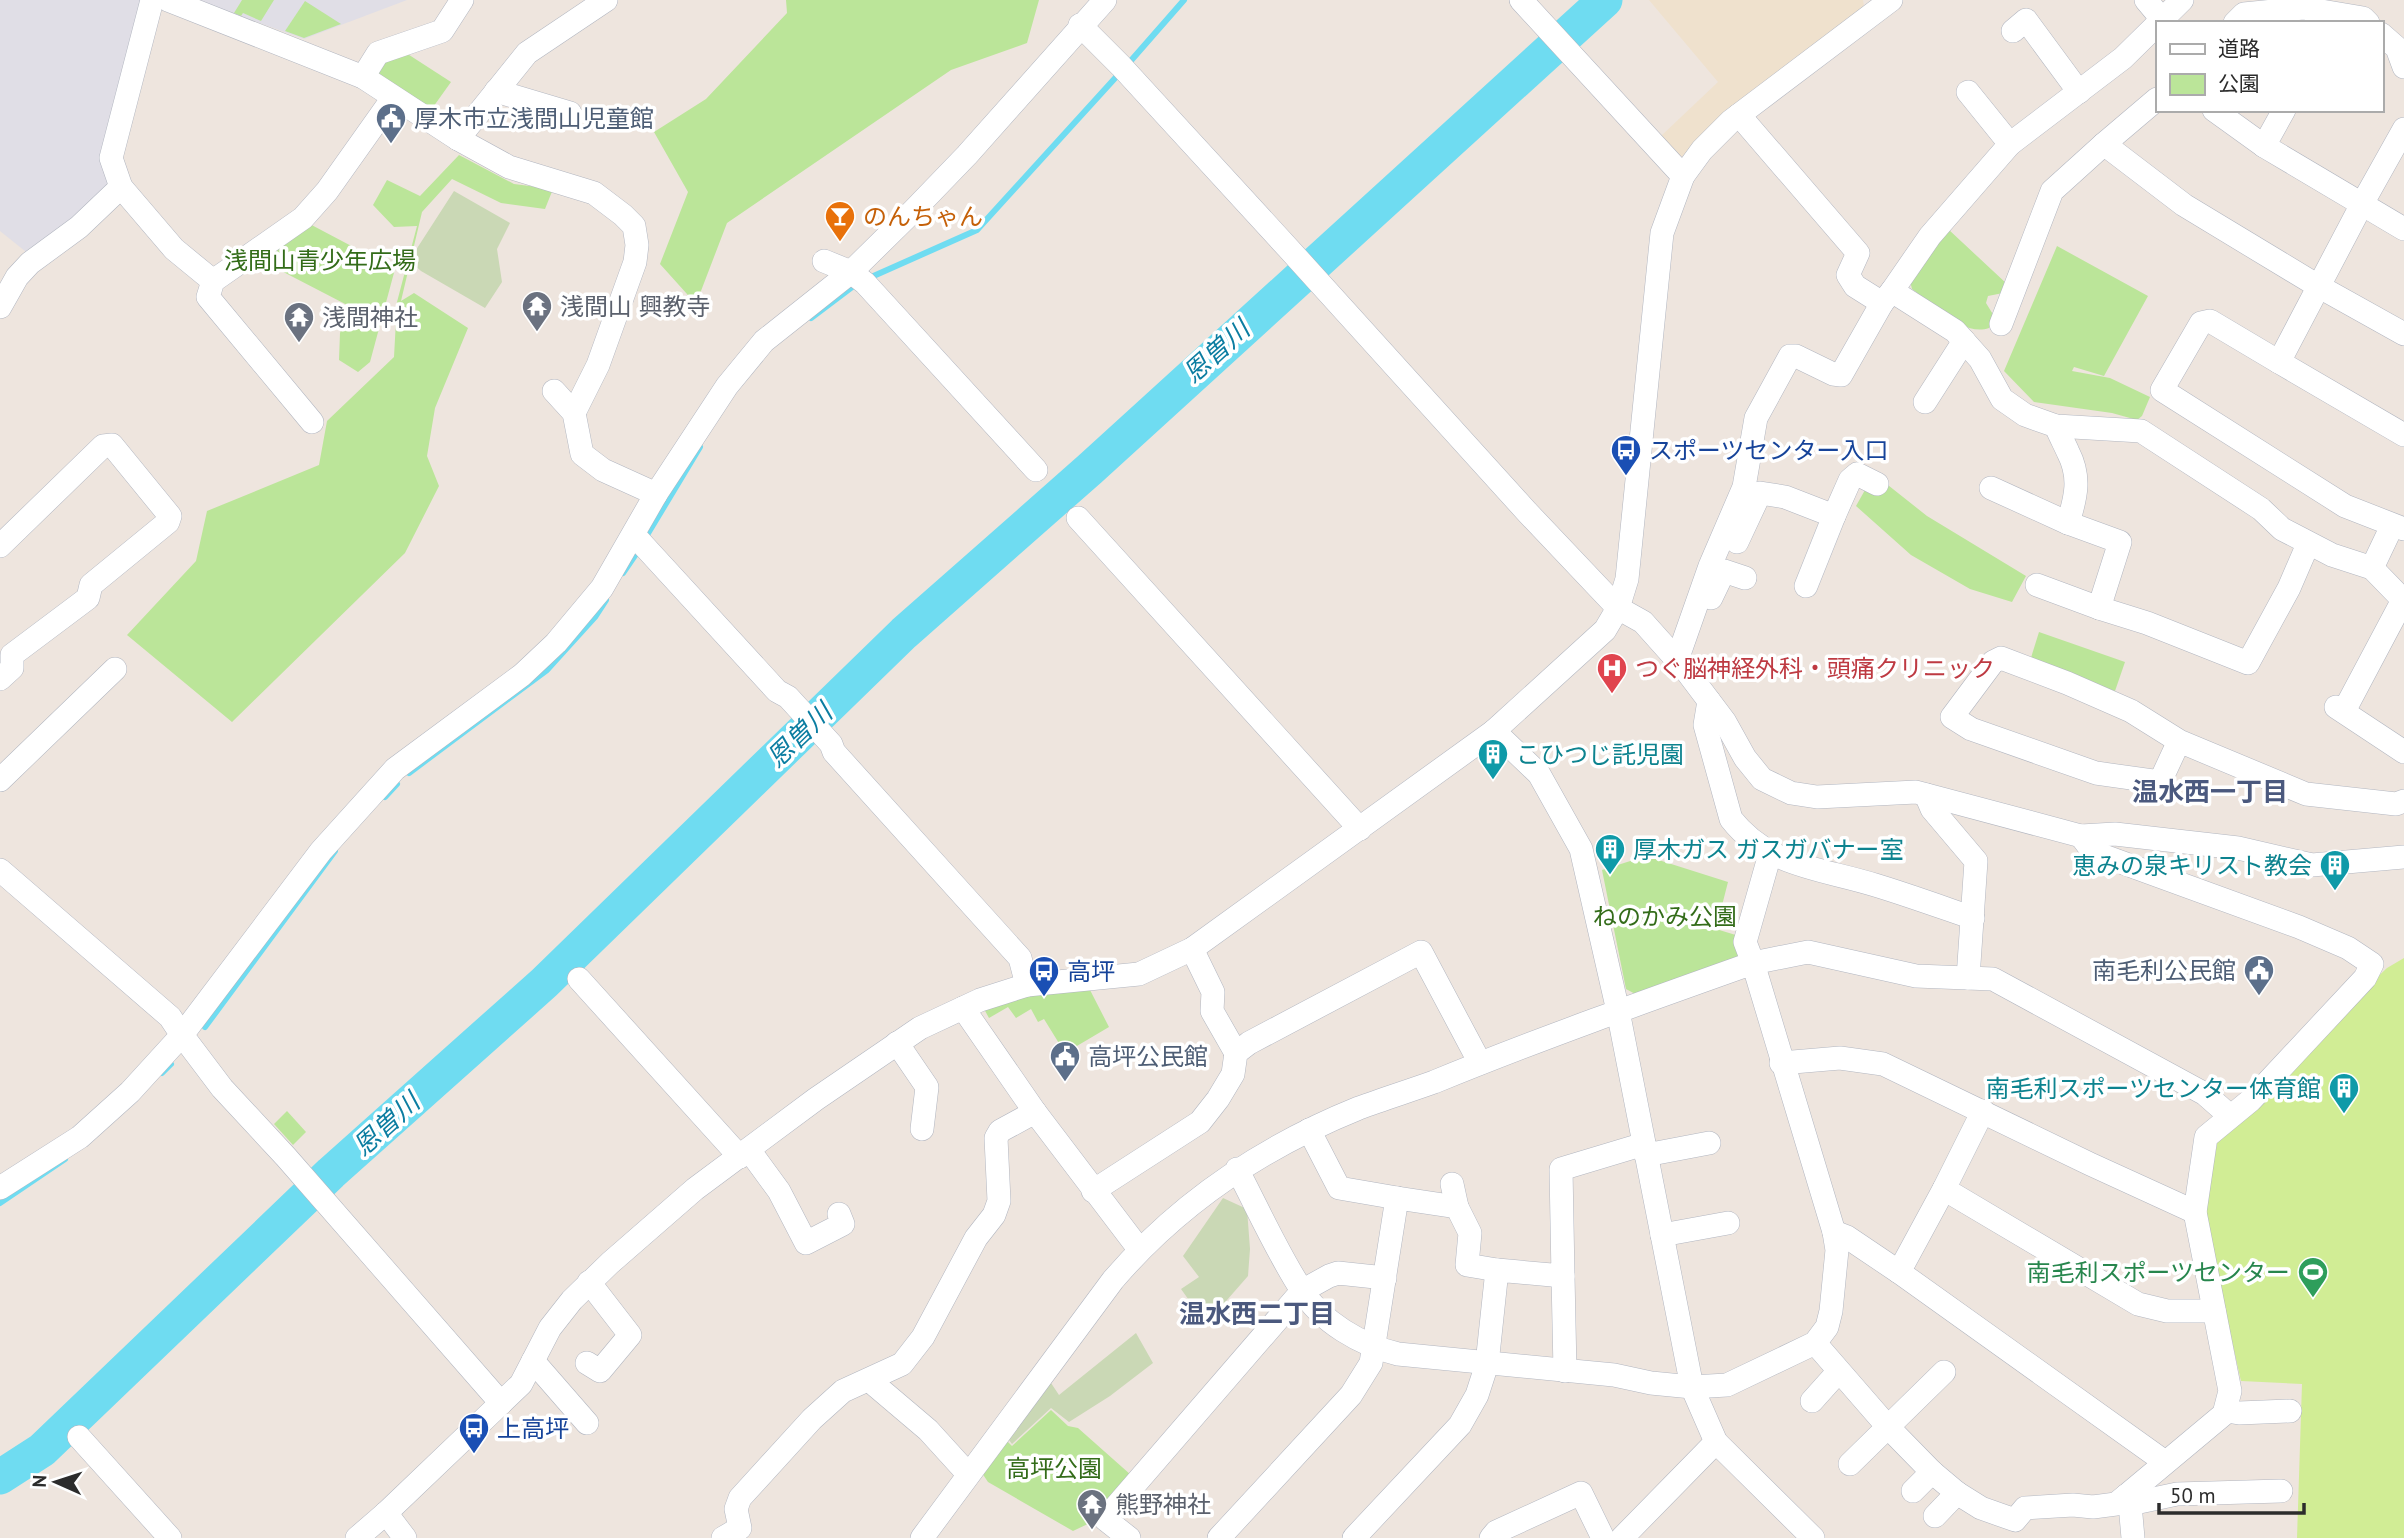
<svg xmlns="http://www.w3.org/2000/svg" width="2404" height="1538" viewBox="0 0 2404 1538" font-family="'PT Sans','Noto Sans JP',sans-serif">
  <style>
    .industrial { fill: #e0dee6 }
    .education { fill: #efe1cd }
    .green { fill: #bbe599 }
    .cemetery { fill: #cad8b5 }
    .pitch { fill: #d1ed95 }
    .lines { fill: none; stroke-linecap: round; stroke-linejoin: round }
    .stream { stroke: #6fdcf1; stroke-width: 6 }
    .river { stroke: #6fdcf1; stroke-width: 35 }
    .minor-casing { stroke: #b2b6c0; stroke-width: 24 }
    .minor { stroke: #fff; stroke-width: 23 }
    .labels { text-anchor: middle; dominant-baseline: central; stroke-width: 7; stroke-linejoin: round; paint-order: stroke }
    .service-label { font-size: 24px; fill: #4e5e75; stroke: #fff; text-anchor: start }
    .food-label { font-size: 24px; fill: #c56008; stroke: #fff; text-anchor: start }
    .park-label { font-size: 24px; fill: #336c19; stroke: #fff }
    .worship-label { font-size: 24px; fill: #5b616d; stroke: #fff; text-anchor: start }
    .transit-label { font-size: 24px; fill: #164399; stroke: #fff; text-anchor: start }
    .health-label { font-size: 24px; fill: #be3a42; stroke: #fff; text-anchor: start }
    .culture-label { font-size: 24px; fill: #0d838f; stroke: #fff; text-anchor: start }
    .leisure-label { font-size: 24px; fill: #27864d; stroke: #fff; text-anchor: end }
    .water-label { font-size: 26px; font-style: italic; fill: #0b7da1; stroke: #fff }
    .neighbourhood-label { font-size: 26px; font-weight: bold; fill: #4b597e; stroke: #fff }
  </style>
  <rect width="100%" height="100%" fill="#eee5de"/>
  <g class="industrial">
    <polygon points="0,0 148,0 100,160 111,173 110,185 30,255 0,231"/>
    <polygon points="195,0 407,0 304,39"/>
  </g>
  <polygon class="education" points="1649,0 1863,0 1864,6 1682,157 1676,156 1661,136 1718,82"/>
  <g class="green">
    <polygon points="242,0 274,0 261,21 243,13 241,16 234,13"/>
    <polygon points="786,0 1039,0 1027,43 951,70 727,223 696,304 660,264 688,192 654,132 706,99 787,13"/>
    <polygon points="305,1 341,24 304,38 285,31"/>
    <polygon points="403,51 451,82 431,110 379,76 377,67"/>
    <polygon points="459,155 514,184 553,189 545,209 501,203 452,179 422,212 401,301 414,293 468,328 435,408 427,456 439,486 405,553 232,722 127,635 196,561 207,511 319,465 327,421 394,357 397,302 417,226 394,227 373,205 387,180 420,196"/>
    <polygon points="304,221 395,269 370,362 358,372 339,360 340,333 349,308 378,321 266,263 263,258"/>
    <path d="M1948 229 2007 284 2003 293 1988 296 1986 303 1994 316 1989 328C1962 337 1931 303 1912 289L1910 281Z"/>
    <polygon points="2057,246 2148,296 2104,376 2074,367 2072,371 2110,378 2150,397 2142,416 2137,420 2112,413 2034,402 2004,371"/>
    <polygon points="1874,474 1927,516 2026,576 2012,602 1970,589 1911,555 1856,506"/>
    <polygon points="2039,632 2125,662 2115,691 2030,661"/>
    <polygon points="1646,856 1728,882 1716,929 1739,936 1739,961 1639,996 1626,989 1602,870"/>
    <polygon points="1090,990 1109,1027 1065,1053 1044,1019 1038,1022 1031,1009 1016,1018 1008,1007 989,1018 984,1009 1009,996"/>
    <polygon points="287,1111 306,1132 293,1145 274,1124"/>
    <polygon points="1051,1410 1068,1426 1078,1428 1131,1475 1092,1522 1073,1531 988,1482 982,1473 1005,1439 1012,1446"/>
  </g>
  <g class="cemetery">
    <polygon points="454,191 510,223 497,249 502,282 485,308 421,271 412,263 414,253"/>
    <polygon points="1223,1198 1247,1209 1250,1249 1248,1276 1206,1324 1181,1289 1199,1277 1183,1256"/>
    <polygon points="1136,1333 1153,1363 1110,1396 1069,1422 1051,1408 1012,1444 1006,1436 1049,1380 1059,1395"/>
  </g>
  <polygon class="pitch" points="2404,958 2404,1538 2297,1538 2302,1384 2241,1381 2204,1218 2218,1138 2365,989 2387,968"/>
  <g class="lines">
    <g class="stream">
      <polyline points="1128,64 1184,0"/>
      <polyline points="869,278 977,230 1117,76"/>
      <polyline points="811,318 852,287"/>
      <polyline points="647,535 700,447"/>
      <polyline points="623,573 638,551"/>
      <polyline points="409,773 547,670 595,617 606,600"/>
      <polyline points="385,797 397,784"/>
      <polyline points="205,1027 335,851"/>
      <polyline points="162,1073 171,1064"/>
      <polyline points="0,1203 65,1159"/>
    </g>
    <polyline class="river" points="0,1477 42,1450 331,1173 544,983 904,633 1090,469 1605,0"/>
    <g class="minor-casing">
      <g id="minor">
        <polyline points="152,0 111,158 121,187 174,249 213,281"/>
        <polyline points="168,0 363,77 458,139 509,167 594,193 623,215 634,226 637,245 635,262 598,365 574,413"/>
        <polyline points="1521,0 1683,176"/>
        <polyline points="2146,0 2161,18"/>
        <polyline points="2182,0 2123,58 2010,144 1930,236 1892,291 1955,331 1980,359 2002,399 2025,415 2056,426 2141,431 2261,509 2282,529 2332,555 2372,568 2404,601"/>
        <polyline points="2235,23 2244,14 2303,8 2363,18 2368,23"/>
        <polyline points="1080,25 1121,66 1288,248 1527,512 1618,608 1643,622 1685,669 1725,722 1745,758 1762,779 1791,793 1817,797 1916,792 2081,836 2115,834 2238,848 2312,865 2404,857"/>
        <polyline points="2013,31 2026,20 2079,92"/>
        <polyline points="2381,34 2397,48 2404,67"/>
        <polyline points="363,77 378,53 442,31 462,0"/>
        <polyline points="496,91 570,113"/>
        <polyline points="1968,92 2010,144"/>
        <polyline points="2157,99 2104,144 2184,205 2318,286 2404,334"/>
        <polyline points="2214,110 2264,146 2404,229"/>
        <polyline points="1739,115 1858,253 1848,275 1855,286 1882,303"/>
        <polyline points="2404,129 2362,204 2279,362 2210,321 2201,323 2162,390 2345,506 2404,529"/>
        <polyline points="458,139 527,53 606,0"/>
        <polyline points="2264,146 2284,110"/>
        <polyline points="824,261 851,272 865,283 1036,470"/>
        <polyline points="0,307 17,277 30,263 79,227 121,187"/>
        <polyline points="2001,324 2052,191 2104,144"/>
        <polyline points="2279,362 2404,435"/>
        <polyline points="554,391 574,413 582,454 603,470 656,494"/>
        <polyline points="1925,402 1964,341"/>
        <polyline points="312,422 208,297 213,281 303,218 327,191 393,98"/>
        <path d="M2056 426C2060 436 2064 443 2068 452 2081 477 2076 497 2068 523"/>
        <polyline points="1991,488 2068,523 2120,542 2099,608"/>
        <polyline points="1078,518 1360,829"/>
        <polyline points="634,535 777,691 788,697 831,744 834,752 1020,958 1027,985"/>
        <polyline points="1737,542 1760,493 1785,497 1834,516 1850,480 1857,474 1877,484"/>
        <polyline points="0,546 103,446 112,445 170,516 168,522 91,585 88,598 12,655 12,668 0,679"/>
        <polyline points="2372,568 2392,526"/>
        <polyline points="2037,585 2099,608 2147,623 2248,663 2289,588 2308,544"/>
        <polyline points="1806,586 1834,516"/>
        <polyline points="1711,598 1724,571 1745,578"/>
        <polyline points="1677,660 1710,566 1744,487 1756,418 1790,356 1796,356 1833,374 1841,375 1882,303 1892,291"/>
        <path d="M1709 701 1705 725 1731 819C1769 867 1820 868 1875 885 1908 895 1941 907 1973 918"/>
        <polyline points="2336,707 2404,752"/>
        <polyline points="2344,711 2403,600"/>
        <polyline points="1494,731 1539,774 1581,849 1618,1011 1692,1387 1716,1442 1813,1538"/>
        <polyline points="2179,741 2160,782 2096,773 1971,729 1952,717 1993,662 2001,658 2067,683 2131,711 2179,741 2306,794 2396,804 2404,801"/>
        <polyline points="0,780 115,669"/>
        <polyline points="1926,795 1932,809 1976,861 1968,978"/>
        <polyline points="2081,836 2093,852 2299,927 2348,948 2372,964 2365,978 2251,1100 2206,1137 2195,1212 2230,1391 2224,1414 2127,1495 2130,1504 2133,1538"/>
        <polyline points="1770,854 1745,942 1753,963 1808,952 1916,976 1993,979 2205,1094 2230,1116"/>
        <polyline points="0,870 170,1017 182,1035 130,1092 80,1137 0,1188"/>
        <polyline points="1192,949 1213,992 1212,1011 1236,1053"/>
        <polyline points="579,979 740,1157"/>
        <polyline points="963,1008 1035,1112"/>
        <polyline points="897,1043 927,1087 922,1129"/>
        <polyline points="1781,1063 1840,1058 1883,1064 2090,1164 2195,1212"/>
        <polyline points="1309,1130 1339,1188 1397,1198"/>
        <polyline points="749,1150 779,1191 806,1243 843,1224 839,1214"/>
        <polyline points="1646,1155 1709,1143"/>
        <polyline points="1452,1184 1457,1207"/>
        <polyline points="1944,1189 2138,1304 2167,1311 2214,1311"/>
        <polyline points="1093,1191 1200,1122 1218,1099 1233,1074 1236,1053 1249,1043 1421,952 1480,1063"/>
        <polyline points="1834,1232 1847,1237 1899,1272 2165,1462"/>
        <polyline points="1662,1235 1728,1223"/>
        <polyline points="1899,1272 1944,1189 1983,1111"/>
        <polyline points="1563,1276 1565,1371"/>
        <polyline points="1815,1343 1888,1427 1932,1472 1957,1493 1981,1508 2015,1520 2025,1508 2073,1505 2093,1507 2116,1504 2127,1495"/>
        <polyline points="533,1361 587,1423"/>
        <polyline points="587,1363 600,1371 630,1335 589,1282"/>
        <polyline points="869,1380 928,1430 968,1474"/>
        <polyline points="1812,1401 1838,1372"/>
        <polyline points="501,1403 286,1157 222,1088 182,1035 321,851 395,769 522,675 556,643 602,588 656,494 727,386 764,341 851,272 913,211 967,155 1105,0"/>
        <polyline points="2227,1411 2239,1413 2290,1411"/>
        <polyline points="79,1437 170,1538"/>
        <polyline points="1850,1464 1944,1372"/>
        <polyline points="1913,1491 1932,1472"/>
        <polyline points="2130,1504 2177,1494 2281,1491"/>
        <polyline points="386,1513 405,1538"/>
        <polyline points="1935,1516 1957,1493"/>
        <polyline points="357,1538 386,1513 521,1384 550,1328 572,1300 610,1263 695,1189 816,1099 920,1028 980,1000 1027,985 1139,974 1192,949 1494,731 1605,630 1618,608 1627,579 1662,233 1683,176 1702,150 1731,121 1891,0"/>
        <polyline points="723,1538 740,1528 736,1509 740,1498 812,1419 843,1391 902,1364 923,1337 976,1238 994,1215 999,1201 996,1138 1000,1131 1035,1112 1139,1249"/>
        <path d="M922 1538 1113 1280C1179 1203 1265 1146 1359 1108 1383 1099 1409 1091 1434 1082 1539 1039 1646 1001 1753 963L1834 1232 1837 1250 1831 1311 1827 1327 1815 1343 1727 1385 1692 1387 1651 1383 1614 1375 1398 1354C1361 1345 1321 1322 1301 1289 1277 1252 1258 1209 1237 1169"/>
        <polyline points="1129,1538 1105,1519 1302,1291 1329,1276 1338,1273 1385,1278"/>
        <polyline points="1219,1538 1351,1395 1371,1363 1397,1198 1457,1207 1470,1233 1467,1265 1497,1270"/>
        <polyline points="1354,1538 1460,1425 1477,1395 1487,1364 1497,1270 1563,1276 1561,1169 1644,1144"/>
        <polyline points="1491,1538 1496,1532 1581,1493 1603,1538"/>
        <polyline points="1622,1538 1716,1442"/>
      </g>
    </g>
    <use href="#minor" class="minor"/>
  </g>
  <defs>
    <g id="civic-pin" transform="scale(1.575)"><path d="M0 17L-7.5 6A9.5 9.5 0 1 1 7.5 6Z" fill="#5c6f8a" stroke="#fff"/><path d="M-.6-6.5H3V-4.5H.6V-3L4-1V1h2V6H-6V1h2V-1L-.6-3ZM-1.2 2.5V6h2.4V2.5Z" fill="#fff"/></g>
    <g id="bar-pin" transform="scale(1.575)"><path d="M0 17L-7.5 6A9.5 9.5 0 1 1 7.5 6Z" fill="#e8710a" stroke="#fff"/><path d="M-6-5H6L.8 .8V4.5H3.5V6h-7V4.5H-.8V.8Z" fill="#fff"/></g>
    <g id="temple-pin" transform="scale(1.575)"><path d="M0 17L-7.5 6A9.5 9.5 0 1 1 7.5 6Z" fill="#6b7280" stroke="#fff"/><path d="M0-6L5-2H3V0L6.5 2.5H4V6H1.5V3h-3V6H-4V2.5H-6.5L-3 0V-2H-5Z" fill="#fff"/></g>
    <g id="bus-pin" transform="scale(1.575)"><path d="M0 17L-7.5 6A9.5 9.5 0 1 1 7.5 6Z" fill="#1a4fb4" stroke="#fff"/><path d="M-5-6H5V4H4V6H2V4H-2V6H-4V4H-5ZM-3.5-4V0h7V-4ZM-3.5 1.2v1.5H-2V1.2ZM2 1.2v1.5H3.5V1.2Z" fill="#fff"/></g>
    <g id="hospital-pin" transform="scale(1.575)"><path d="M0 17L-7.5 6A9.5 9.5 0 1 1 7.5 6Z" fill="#e0444e" stroke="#fff"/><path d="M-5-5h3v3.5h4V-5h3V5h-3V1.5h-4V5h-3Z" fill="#fff"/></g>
    <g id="building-pin" transform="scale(1.575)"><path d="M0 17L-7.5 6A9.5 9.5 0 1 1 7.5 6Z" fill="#0f9aa8" stroke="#fff"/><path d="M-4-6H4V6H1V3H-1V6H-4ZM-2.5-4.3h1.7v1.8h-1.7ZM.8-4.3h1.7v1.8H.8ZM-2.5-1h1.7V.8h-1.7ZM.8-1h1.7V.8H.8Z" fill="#fff"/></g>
    <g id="stadium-pin" transform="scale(1.575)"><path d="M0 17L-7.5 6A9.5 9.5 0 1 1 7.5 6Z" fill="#2e9e5b" stroke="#fff"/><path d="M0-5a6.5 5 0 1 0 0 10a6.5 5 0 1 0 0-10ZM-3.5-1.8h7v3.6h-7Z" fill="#fff"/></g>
  </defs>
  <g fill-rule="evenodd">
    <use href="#civic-pin" x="391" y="118"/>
    <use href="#bar-pin" x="840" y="216"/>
    <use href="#temple-pin" x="537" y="306"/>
    <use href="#temple-pin" x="299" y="317"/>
    <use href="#bus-pin" x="1626" y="450"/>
    <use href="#hospital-pin" x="1612" y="668"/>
    <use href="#building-pin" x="1493" y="754"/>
    <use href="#building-pin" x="1610" y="849"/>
    <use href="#building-pin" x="2335" y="865"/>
    <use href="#civic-pin" x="2259" y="970"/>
    <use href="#bus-pin" x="1044" y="971"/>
    <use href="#civic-pin" x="1065" y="1056"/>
    <use href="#building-pin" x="2344" y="1088"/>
    <use href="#stadium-pin" x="2313" y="1272"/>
    <use href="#bus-pin" x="474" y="1428"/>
    <use href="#temple-pin" x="1092" y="1504"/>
  </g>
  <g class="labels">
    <g class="service-label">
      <text x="414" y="118">厚木市立浅間山児童館</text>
      <text x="2236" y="970" text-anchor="end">南毛利公民館</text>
      <text x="1088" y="1056">高坪公民館</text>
    </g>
    <g class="food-label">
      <text x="863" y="216">のんちゃん</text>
    </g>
    <g class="park-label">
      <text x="320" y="260">浅間山青少年広場</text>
      <text x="1665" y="916">ねのかみ公園</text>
      <text x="1054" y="1468">高坪公園</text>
    </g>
    <g class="worship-label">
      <text x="560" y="306">浅間山 興教寺</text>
      <text x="322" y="317">浅間神社</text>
      <text x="1115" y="1504">熊野神社</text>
    </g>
    <g class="transit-label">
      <text x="1649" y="450">スポーツセンター入口</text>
      <text x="1067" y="971">高坪</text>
      <text x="497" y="1428">上高坪</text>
    </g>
    <g class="health-label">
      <text x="1635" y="668">つぐ脳神経外科・頭痛クリニック</text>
    </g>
    <g class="culture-label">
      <text x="1516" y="754">こひつじ託児園</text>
      <text x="1633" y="849">厚木ガス ガスガバナー室</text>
      <text x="2312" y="865" text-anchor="end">恵みの泉キリスト教会</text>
      <text x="2321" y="1088" text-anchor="end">南毛利スポーツセンター体育館</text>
    </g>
    <g class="leisure-label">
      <text x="2290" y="1272">南毛利スポーツセンター</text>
    </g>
    <g class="water-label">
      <text transform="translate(1216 351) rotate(-42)">恩曽川</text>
      <text transform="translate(799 735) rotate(-44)">恩曽川</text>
      <text transform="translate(386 1124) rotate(-42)">恩曽川</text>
    </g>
    <g class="neighbourhood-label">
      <text x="2210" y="791">温水西一丁目</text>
      <text x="1257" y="1313">温水西二丁目</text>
    </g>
  </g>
  <rect x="2156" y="21" width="228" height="91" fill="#ffffff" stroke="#ababab" stroke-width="2"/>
  <rect x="2170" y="44" width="35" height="10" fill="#ffffff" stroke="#ababab" stroke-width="2"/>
  <text x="2218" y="56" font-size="21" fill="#2c2c2c">道路</text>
  <rect x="2170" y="74" width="35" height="21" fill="#bbe599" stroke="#ababab" stroke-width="2"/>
  <text x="2218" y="91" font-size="21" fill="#2c2c2c">公園</text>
  <g transform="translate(56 1482) rotate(273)" stroke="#ffffff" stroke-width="5" paint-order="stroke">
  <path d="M0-5L12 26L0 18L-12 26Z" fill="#2c2c2c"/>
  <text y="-10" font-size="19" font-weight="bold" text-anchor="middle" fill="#2c2c2c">N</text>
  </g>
  <path d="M2159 1503v10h145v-10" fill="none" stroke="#2c2c2c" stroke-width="3.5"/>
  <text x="2170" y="1503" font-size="21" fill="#2c2c2c" stroke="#ffffff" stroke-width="5" paint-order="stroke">50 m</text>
</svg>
